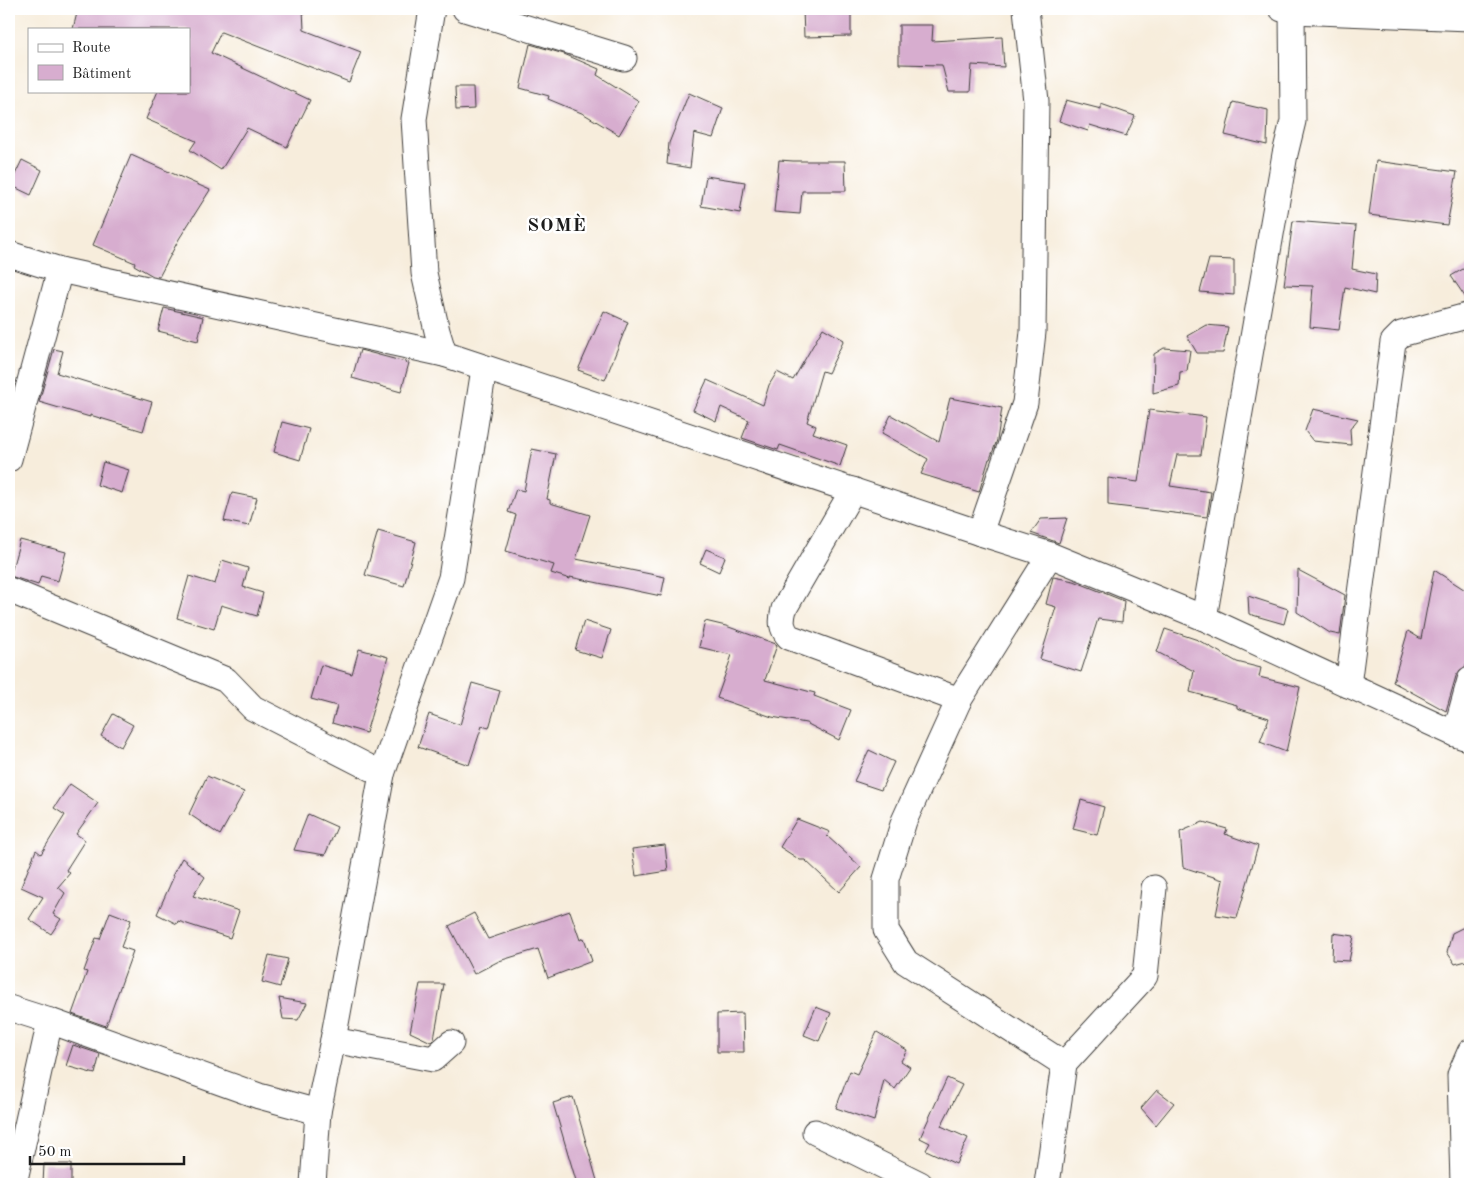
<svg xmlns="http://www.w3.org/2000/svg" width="1479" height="1193" viewBox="0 0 1479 1193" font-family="'Old Standard TT',serif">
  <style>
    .building { fill: #d7adcf }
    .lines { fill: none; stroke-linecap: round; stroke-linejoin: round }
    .minor-casing { stroke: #3d3b39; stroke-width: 27 }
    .minor { stroke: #fff; stroke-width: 25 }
    .labels { text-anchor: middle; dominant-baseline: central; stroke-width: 5; stroke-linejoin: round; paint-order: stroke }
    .district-label { font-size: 19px; font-weight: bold; letter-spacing: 1px; fill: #1c1c1c; stroke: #fff }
  </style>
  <rect width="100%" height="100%" fill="#fff"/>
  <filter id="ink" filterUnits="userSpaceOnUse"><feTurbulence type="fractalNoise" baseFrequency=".02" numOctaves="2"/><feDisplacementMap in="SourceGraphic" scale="10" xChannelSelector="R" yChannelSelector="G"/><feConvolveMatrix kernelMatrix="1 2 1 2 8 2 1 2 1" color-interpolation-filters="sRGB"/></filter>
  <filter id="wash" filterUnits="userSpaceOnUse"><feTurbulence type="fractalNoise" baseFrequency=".0096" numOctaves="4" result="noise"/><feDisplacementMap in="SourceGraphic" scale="20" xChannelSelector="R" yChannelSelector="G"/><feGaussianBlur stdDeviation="1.12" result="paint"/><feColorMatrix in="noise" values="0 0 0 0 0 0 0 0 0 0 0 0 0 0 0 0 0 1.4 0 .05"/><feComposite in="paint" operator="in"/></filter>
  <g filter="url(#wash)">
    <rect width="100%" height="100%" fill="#f7eddc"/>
    <g id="blocks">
      <g class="building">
        <polygon points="78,9 303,9 304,30 361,52 349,82 221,32 211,53 310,100 287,147 247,128 221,170 190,150 196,141 146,119 158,91 189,91 189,29 73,29"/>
        <polygon points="803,9 851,9 851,36 804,37"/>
        <polygon points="899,25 933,25 932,41 1002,37 1004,67 972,65 970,92 949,92 942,65 899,64"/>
        <polygon points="530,44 564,54 599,69 597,75 639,101 619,135 584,114 548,99 549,96 520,88"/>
        <polygon points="455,87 473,87 474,109 456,110"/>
        <polygon points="689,93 723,108 713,138 694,133 690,168 667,164 669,143"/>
        <polygon points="1066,100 1101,109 1101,104 1135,116 1126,136 1090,125 1088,131 1059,121"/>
        <polygon points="1233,102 1268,110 1267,145 1225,135"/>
        <polygon points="131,155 210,190 179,239 159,277 153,276 134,265 135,263 93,245"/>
        <polygon points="22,160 42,170 31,195 10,185"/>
        <polygon points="779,160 793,161 845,161 846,191 802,191 800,214 774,212"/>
        <polygon points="1376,161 1457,172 1447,225 1369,215"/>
        <polygon points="706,176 745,182 740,213 701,206"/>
        <polygon points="1293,221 1356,226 1352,269 1376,274 1375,294 1345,287 1339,330 1310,327 1313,286 1284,285"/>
        <polygon points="1209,259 1234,260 1234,295 1200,292"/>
        <polygon points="1470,265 1470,301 1468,301 1451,276"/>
        <polygon points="164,308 203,317 198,341 158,331"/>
        <polygon points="604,311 628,322 605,380 578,370"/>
        <polygon points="1206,325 1228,327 1223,353 1197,353 1187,336"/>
        <polygon points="823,328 844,340 828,373 822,371 807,422 816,426 813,433 847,445 840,466 780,445 778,450 742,438 749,420 721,407 716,421 693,410 707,380 763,405 769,385 777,372 793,380"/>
        <polygon points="1164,348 1190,350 1187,371 1180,372 1179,386 1153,393 1154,354"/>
        <polygon points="54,349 63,351 57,373 152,402 143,431 90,415 90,417 39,402"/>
        <polygon points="360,350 409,363 401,392 352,378"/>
        <polygon points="950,398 1002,408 997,440 990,459 989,459 979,492 921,474 928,459 882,433 891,415 939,442"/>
        <polygon points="1313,409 1358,419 1350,429 1351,445 1313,441 1305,431"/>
        <polygon points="1149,410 1206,417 1201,455 1177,455 1170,486 1211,492 1207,517 1108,505 1108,478 1138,482"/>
        <polygon points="282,422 309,429 300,460 274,452"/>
        <polygon points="532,449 556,454 547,499 550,500 550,503 590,515 576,559 665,577 661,596 570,577 570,579 551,573 554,565 506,551 516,515 508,512 516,489 524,491"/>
        <polygon points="103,462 129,470 122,493 97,485"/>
        <polygon points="232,493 257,498 249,526 224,521"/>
        <polygon points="1067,518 1059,543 1031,533 1041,519"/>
        <polygon points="378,531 416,542 404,586 365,575"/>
        <polygon points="20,540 66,552 58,581 41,576 38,585 10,576"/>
        <polygon points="706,549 725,557 719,572 700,563"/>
        <polygon points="222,560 248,568 243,587 263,593 257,616 221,605 214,629 177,618 189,576 215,584"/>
        <polygon points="1298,570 1345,595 1340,635 1330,633 1297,612"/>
        <polygon points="1434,570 1470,593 1470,651 1466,666 1460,670 1456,676 1446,711 1393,682 1408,631 1421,639"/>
        <polygon points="1053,577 1074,581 1124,601 1122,622 1098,619 1081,672 1040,659 1056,607 1046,604"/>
        <polygon points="1248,596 1288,609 1284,624 1249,614"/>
        <polygon points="584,621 611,630 602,658 575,650"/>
        <polygon points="705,621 726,626 776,644 777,645 765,680 815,693 814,696 851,710 839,740 806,723 772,717 717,698 732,655 699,647"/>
        <polygon points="1165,629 1198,640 1237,662 1261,668 1259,677 1300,687 1286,752 1260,742 1269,718 1237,708 1237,705 1190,692 1194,671 1157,652"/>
        <polygon points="359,649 388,657 366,733 332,723 337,706 311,699 321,665 352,674"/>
        <polygon points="472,683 500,691 489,728 482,726 469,765 418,747 429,714 460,725"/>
        <polygon points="113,714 133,725 121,747 101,736"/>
        <polygon points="869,750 894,762 881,790 854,781"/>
        <polygon points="207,776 244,792 220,835 189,814"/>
        <polygon points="70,784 98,803 76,834 85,840 66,870 70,873 58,887 65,893 53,914 61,919 51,934 29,919 43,897 21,887 36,850 41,854 65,815 54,808"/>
        <polygon points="1081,800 1104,807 1097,835 1073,829"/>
        <polygon points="308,814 337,827 325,855 294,850"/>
        <polygon points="797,819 830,832 827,836 861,867 839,892 805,860 800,860 780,847"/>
        <polygon points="1203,822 1227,829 1225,834 1258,846 1237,918 1216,915 1223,880 1183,867 1180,832"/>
        <polygon points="665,845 668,871 636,876 632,849"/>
        <polygon points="182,858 205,877 193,896 239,911 230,938 178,921 177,924 157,914 174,876 172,876"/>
        <polygon points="570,911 580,940 584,938 592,961 548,978 538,949 499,961 474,974 449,926 474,913 488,939"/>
        <polygon points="110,912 131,920 121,947 133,951 106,1026 72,1014 87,972 84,971 96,938 100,939"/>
        <polygon points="1470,924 1470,960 1455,964 1447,952 1452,933"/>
        <polygon points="1333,933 1354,936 1349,961 1332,960"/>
        <polygon points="269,955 288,959 280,987 262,982"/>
        <polygon points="420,984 444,984 434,1039 431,1042 410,1032"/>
        <polygon points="279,998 307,1003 298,1020 283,1019"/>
        <polygon points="816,1007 831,1013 819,1041 804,1035"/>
        <polygon points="743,1013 744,1052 717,1052 717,1014"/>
        <polygon points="877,1032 907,1050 901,1061 910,1067 895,1089 884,1080 874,1121 836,1108 850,1071 857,1074"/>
        <polygon points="73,1045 100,1054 95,1074 66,1066"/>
        <polygon points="947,1078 962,1085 941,1126 968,1138 956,1164 926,1150 930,1143 920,1138"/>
        <polygon points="1157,1090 1174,1103 1156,1125 1141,1108"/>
        <polygon points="573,1097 598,1184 577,1184 553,1103"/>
        <polygon points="44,1164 71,1164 71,1184 43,1184"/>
      </g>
    </g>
  </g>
  <g filter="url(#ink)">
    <use href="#blocks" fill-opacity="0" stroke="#3d3b39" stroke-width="1"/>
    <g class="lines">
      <g class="minor-casing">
        <g id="minor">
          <polyline points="432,9 414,119 424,273 437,331 444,354 980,533 1050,555 1204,618 1455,734 1470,739"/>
          <polyline points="465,9 624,58"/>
          <polyline points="1282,9 1292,11 1470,18"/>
          <polyline points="9,254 60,270 444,354"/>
          <polyline points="9,459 60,270"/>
          <path d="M853 490 784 609C781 621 781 628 789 637L959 700"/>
          <polyline points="980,533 1025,403 1033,332 1036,101 1026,9"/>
          <polyline points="1050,555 959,700 904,821 886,879 886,930 906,962 1064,1064"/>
          <polyline points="9,590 226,680 253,708 382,774"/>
          <polyline points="1204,618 1285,154 1293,121 1292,11"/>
          <polyline points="1348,685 1393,342 1401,334 1470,315"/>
          <polyline points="1455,734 1470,680"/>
          <polyline points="9,1008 50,1021 259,1096 318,1112"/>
          <polyline points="333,1040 433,1059 451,1043"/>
          <polyline points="815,1132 920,1184"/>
          <polyline points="14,1184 50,1021"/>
          <polyline points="313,1184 318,1112 333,1040 382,774 451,578 484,369"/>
          <polyline points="1047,1184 1064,1064 1145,976 1154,888"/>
          <polyline points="1463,1184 1460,1075 1470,1052"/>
        </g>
      </g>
      <use href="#minor" class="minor"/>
    </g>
  </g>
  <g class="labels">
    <g class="district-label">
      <text x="557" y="226">SOMÈ</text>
    </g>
  </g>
  <rect width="1479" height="1193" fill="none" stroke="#fff" stroke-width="30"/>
  <rect x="28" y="28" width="162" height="65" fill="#ffffff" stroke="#a4a4a4"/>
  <rect x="38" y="44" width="25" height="8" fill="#ffffff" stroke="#a4a4a4"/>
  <text x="72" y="52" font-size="15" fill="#1c1c1c">Route</text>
  <rect x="38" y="65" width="25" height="15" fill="#d7adcf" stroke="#a4a4a4"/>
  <text x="72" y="78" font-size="15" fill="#1c1c1c">Bâtiment</text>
  <path d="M30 1156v8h154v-8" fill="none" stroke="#1c1c1c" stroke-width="2.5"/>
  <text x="38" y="1156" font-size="15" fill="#1c1c1c" stroke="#ffffff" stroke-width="4" paint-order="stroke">50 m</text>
</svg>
